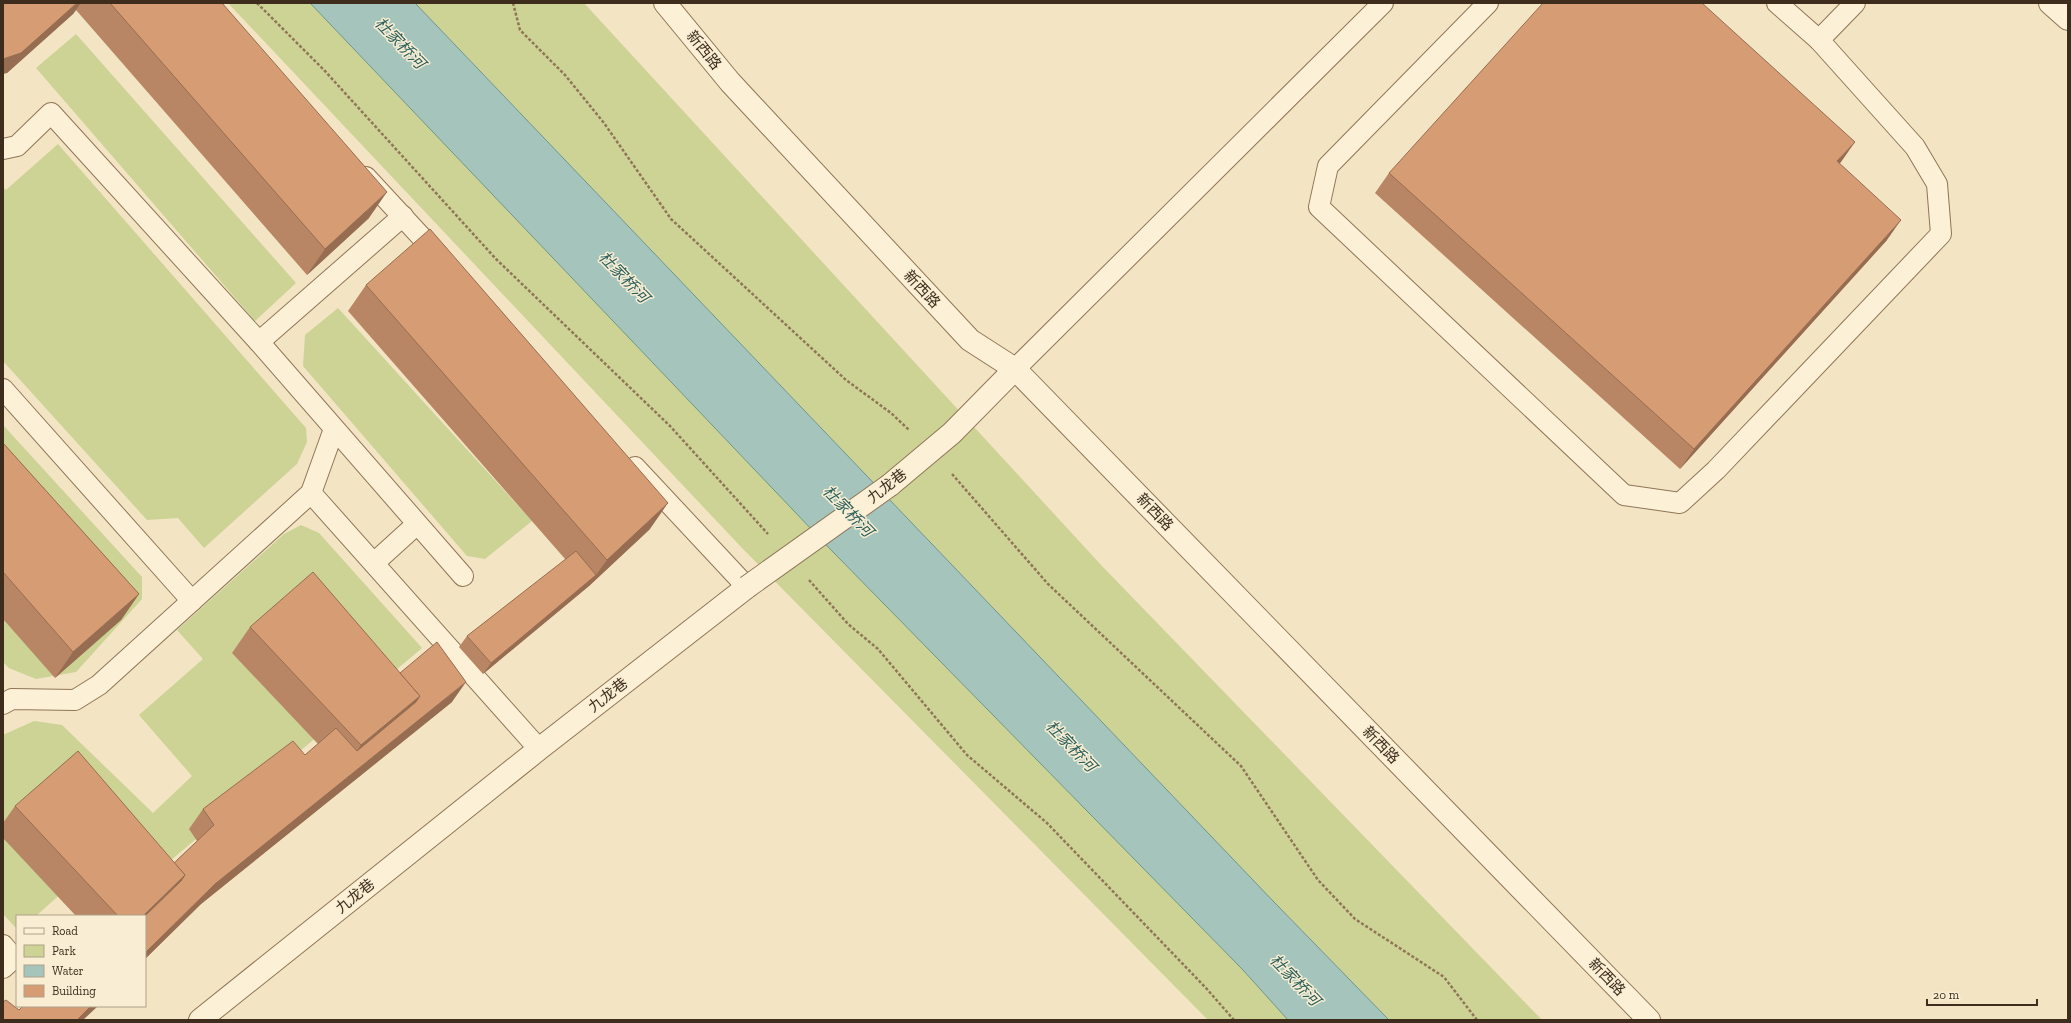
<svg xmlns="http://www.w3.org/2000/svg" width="2071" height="1023" viewBox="0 0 2071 1023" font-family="'Zilla Slab','Noto Sans SC',serif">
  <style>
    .green { fill: #ccd395 }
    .water { fill: #a5c5bc; stroke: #6b958a }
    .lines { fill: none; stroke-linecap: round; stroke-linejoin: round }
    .service-casing { stroke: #907557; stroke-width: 22 }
    .minor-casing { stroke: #907557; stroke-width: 24 }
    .tertiary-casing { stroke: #907557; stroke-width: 24 }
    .path { stroke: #907557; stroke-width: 2.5; stroke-dasharray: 3 2; stroke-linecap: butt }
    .service { stroke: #fcf1d7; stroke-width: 20 }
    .minor { stroke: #fcf1d7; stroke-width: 22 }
    .tertiary { stroke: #fcf1d7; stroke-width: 22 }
    .minor-bridge-casing { stroke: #907557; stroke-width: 24; stroke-linecap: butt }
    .minor-bridge { stroke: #fcf1d7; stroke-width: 22 }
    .wall { fill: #b88664 }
    .shaded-wall { fill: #966d51 }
    .building { fill: #d69c74; stroke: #966d51 }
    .labels { text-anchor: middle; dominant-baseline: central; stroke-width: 3; stroke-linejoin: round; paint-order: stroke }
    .street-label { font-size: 15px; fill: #3e2d1d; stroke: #f9eed3 }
    .water-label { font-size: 16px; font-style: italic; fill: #2a5f5c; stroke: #f9eed3 }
  </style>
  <rect width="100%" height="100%" fill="#f3e4c3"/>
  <g class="green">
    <polygon points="228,3 310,3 834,553 1243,970 1288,1020 1208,1020 743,549"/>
    <polygon points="415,3 584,3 1102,566 1542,1020 1389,1020 1274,902"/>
    <polygon points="76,34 296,283 255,321 36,68"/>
    <polygon points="58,144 306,428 307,442 297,464 204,548 178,518 147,520 3,361 3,187 6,190"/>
    <polygon points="338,308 532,521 485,559 467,556 303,366 305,335"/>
    <polygon points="3,425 142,577 142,599 76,672 36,679 9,668 3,662"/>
    <polygon points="301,525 319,533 422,648 106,915 75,881 36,916 17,916 17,929 3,914 3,735 34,721 62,725 153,813 192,776 139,715 203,659 177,630 284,534"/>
  </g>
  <polygon class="water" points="310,3 415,3 1274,902 1389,1020 1288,1020 1243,970 834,553"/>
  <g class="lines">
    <g class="service-casing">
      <g id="service">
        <polyline points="1488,3 1328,166 1319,207 1624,495 1680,503 1716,470 1941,234 1937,184 1915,147 1819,40 1777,3"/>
        <polyline points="1819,40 1855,3"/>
        <polyline points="3,149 17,146 51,113 259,342 463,576"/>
        <polyline points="366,177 439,256"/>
        <polyline points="259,342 403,216"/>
        <polyline points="1015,369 1383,3"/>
        <polyline points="3,389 192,601"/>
        <polyline points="334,429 311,493 539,749"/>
        <polyline points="635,467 747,587"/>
        <polyline points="374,563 417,524"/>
        <polyline points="3,704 12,699 75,700 99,685 311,493"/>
        <polyline points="3,945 14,958 3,968"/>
      </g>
    </g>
    <g class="minor-casing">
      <g id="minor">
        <polyline points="2050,3 2068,19"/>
        <polyline points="890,485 952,433 1015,369"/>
        <polyline points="200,1020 539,749 747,587"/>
      </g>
    </g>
    <g class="tertiary-casing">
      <polyline id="tertiary" points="665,3 730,82 970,340 1015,369 1649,1020"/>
    </g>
    <g class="path">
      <polyline points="257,3 324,70 496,259 670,426 768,534"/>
      <polyline points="513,3 520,30 565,75 604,123 671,219 846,380 891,413 909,430"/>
      <polyline points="952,474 1048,584 1241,766 1318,880 1355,919 1444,977 1477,1020"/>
      <polyline points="809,580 848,624 878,649 967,755 1047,823 1206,988 1234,1020"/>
    </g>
    <use href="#service" class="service"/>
    <use href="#minor" class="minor"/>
    <use href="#tertiary" class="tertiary"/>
    <g class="minor-bridge-casing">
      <polyline id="minor-bridge" points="747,587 890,485"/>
    </g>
    <use href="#minor-bridge" class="minor-bridge"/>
  </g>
  <g class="wall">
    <polygon points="3,3 222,3 369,218 307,275 76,10 73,14 7,73"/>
    <polygon points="1841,162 1839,163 1887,240 1680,469 1375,193 1389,173"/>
    <polygon points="366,285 650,529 589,586 483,674 459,647 467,636 566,560 348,311"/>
    <polygon points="3,443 139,594 121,620 55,678 3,619"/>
    <polygon points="250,627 400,673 452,702 201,904 145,959 145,916 76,916 3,838 3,823 15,806 174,863 197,841 189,829 203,809 305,755 318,744 232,653"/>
  </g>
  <g class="shaded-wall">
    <polygon points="77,3 81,3 73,14 7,73 3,74 3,59"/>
    <polygon points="1855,142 1841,162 1823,181 1837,161"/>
    <polygon points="387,192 369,218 307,275 325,249"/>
    <polygon points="1901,220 1887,240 1680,469 1694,449"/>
    <polygon points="668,503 650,529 589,586 483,674 491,663 596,575 607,560"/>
    <polygon points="139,594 121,620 55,678 73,652"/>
    <polygon points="466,682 452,702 201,904 145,959 145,953 215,884"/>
    <polygon points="420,696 402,722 343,771 361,745"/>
    <polygon points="185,875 167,901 145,916 143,916"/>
    <polygon points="91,1006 98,1006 83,1020 77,1020"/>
  </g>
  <g class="building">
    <polygon points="3,3 77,3 21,53 3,59"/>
    <polygon points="110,3 222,3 387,192 325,249"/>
    <polygon points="1543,3 1702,3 1855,142 1837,161 1901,220 1694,449 1389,173"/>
    <polygon points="430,229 668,503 607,560 366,285"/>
    <polygon points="3,443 139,594 73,652 3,572"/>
    <polygon points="576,551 596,575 491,663 467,636"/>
    <polygon points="313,572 420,696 361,745 250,627"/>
    <polygon points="437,642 466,682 215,884 145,953 145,916 181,881 185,875 174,863 214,825 203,809 293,741 305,755 336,728 357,751 416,702 420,696 400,673"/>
    <polygon points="78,751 185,875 143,916 118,916 15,806"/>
    <polygon points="6,1000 19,1010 23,1006 91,1006 77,1020 3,1020 3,1002"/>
  </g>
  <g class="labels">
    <g class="street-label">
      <text transform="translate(704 50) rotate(51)">新西路</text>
      <text transform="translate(922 289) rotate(47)">新西路</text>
      <text transform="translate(887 486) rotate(-38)">九龙巷</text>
      <text transform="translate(1155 512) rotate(46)">新西路</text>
      <text transform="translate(608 695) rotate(-38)">九龙巷</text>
      <text transform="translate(1381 745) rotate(46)">新西路</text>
      <text transform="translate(355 896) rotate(-39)">九龙巷</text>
      <text transform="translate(1607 977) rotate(46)">新西路</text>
    </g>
    <g class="water-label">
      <text transform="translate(400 43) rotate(46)">杜家桥河</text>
      <text transform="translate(624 277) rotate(46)">杜家桥河</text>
      <text transform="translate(848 511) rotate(46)">杜家桥河</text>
      <text transform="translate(1071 746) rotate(46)">杜家桥河</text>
      <text transform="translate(1295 980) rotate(46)">杜家桥河</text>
    </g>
  </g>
  <rect width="2071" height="1023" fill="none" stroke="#3e2d1d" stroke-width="8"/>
  <rect x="16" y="915" width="130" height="92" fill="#f9eed3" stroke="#aea18a"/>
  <rect x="24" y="928" width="20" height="6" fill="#fcf1d7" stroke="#aea18a"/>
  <text x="52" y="935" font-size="12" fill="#3e2d1d">Road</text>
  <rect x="24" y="945" width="20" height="12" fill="#ccd395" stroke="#aea18a"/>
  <text x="52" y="955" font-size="12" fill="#3e2d1d">Park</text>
  <rect x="24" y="965" width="20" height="12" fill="#a5c5bc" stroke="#aea18a"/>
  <text x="52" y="975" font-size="12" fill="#3e2d1d">Water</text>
  <rect x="24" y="985" width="20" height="12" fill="#d69c74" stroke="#aea18a"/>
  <text x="52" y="995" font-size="12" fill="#3e2d1d">Building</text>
  <path d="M1927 999v6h110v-6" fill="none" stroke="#3e2d1d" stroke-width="2"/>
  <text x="1933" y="999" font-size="12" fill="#3e2d1d" stroke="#f9eed3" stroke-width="3" paint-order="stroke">20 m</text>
</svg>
